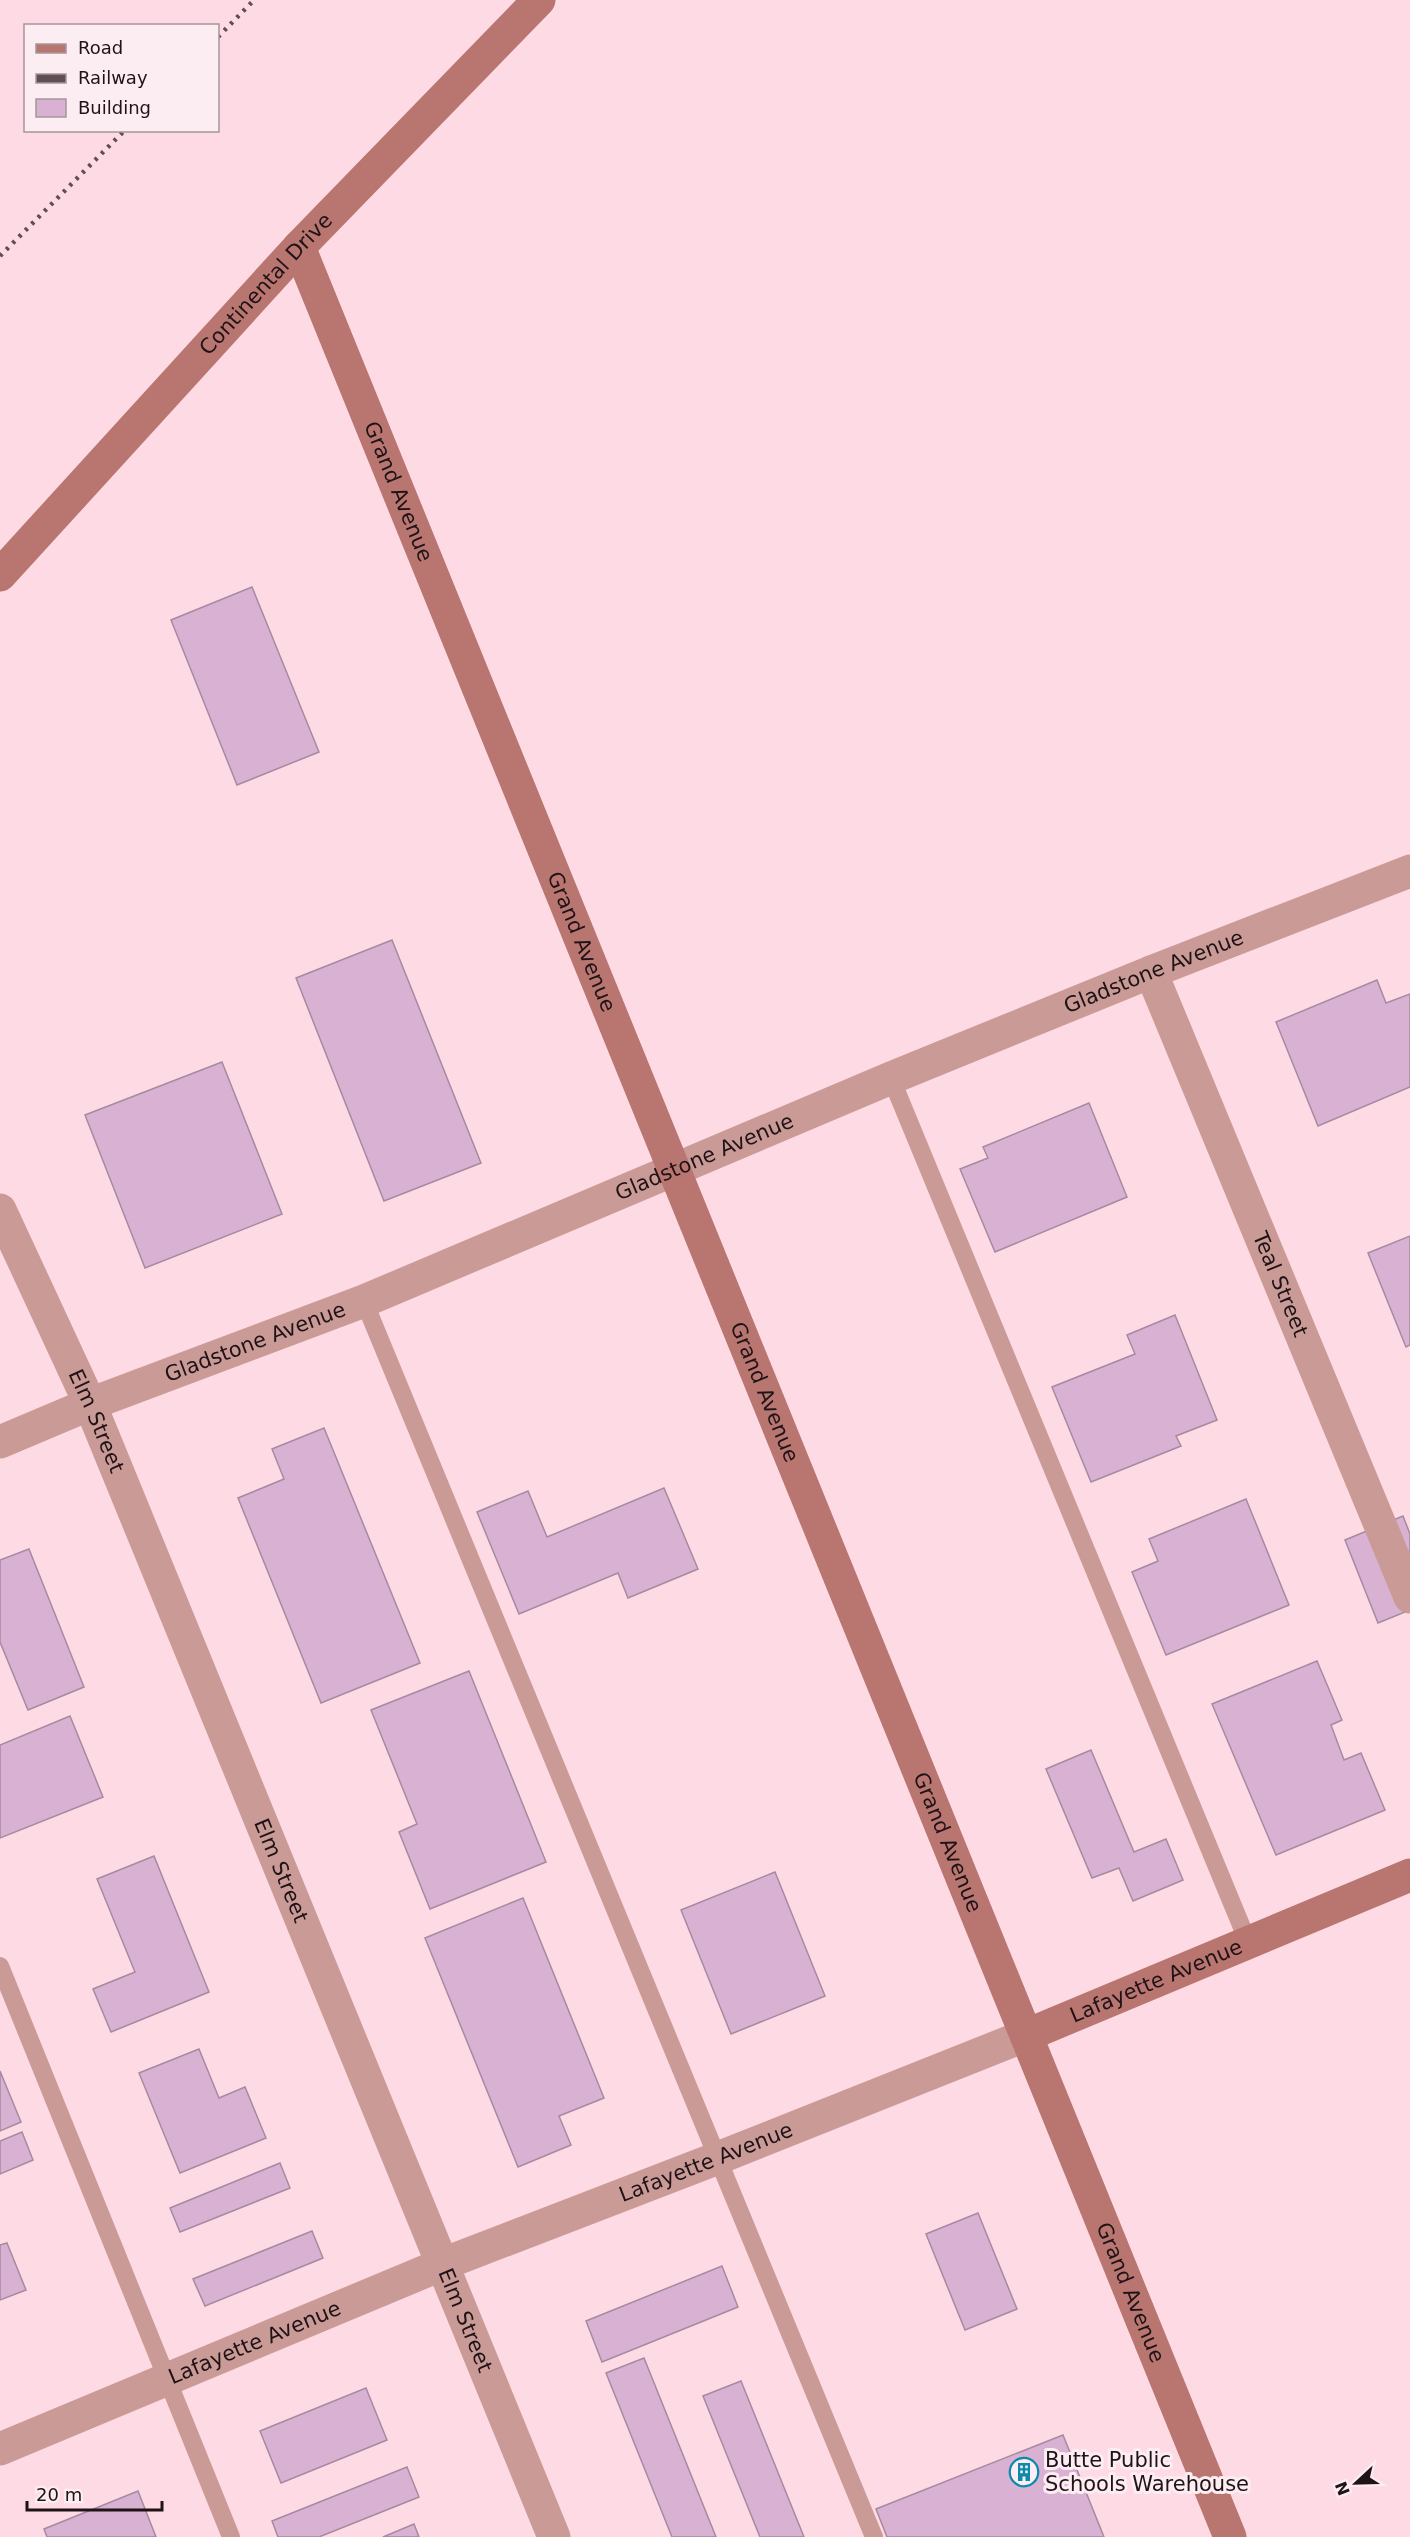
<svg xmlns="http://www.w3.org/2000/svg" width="1410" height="2537" viewBox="0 0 1410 2537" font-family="'DejaVu Sans',sans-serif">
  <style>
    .building { fill: #d9b1d3; stroke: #a48ba0; stroke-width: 1.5 }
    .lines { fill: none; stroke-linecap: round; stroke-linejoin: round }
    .lane { stroke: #ca9b96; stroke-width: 18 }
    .street { stroke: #ca9b96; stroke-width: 33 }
    .secondary { stroke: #b97670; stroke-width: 33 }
    .rail { stroke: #614e54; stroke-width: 4.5; stroke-dasharray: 3 6; stroke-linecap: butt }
    .labels { text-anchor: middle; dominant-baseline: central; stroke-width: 6; stroke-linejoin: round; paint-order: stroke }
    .street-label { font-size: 21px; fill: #1f1317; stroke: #fcedf2 }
    .poi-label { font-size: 21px; fill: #1f1317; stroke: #fcedf2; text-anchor: start }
  </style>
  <rect width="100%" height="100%" fill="#fedae4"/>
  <g class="building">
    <polygon points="252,587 319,752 237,785 171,620"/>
    <polygon points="392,940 481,1163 384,1201 296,978"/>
    <polygon points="1377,980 1386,1003 1410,994 1410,1087 1318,1126 1276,1022"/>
    <polygon points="222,1062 282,1214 145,1268 85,1115"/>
    <polygon points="1089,1103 1127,1197 995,1252 960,1169 988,1158 983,1147"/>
    <polygon points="1410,1236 1410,1345 1406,1347 1368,1253"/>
    <polygon points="1175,1315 1217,1420 1176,1436 1181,1446 1091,1482 1052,1387 1135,1354 1127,1335"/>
    <polygon points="324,1428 420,1663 321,1703 238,1498 284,1479 272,1449"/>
    <polygon points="664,1488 698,1569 628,1598 618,1573 519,1614 477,1512 528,1491 547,1537"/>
    <polygon points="1246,1499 1289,1605 1166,1655 1132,1572 1158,1561 1149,1539"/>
    <polygon points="1403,1516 1410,1534 1410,1610 1378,1623 1345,1540"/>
    <polygon points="29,1549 84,1687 28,1710 0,1642 0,1560"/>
    <polygon points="1317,1661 1342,1720 1331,1725 1344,1760 1361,1753 1385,1810 1276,1855 1212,1704"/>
    <polygon points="469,1671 546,1862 430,1909 399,1832 417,1824 371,1710"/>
    <polygon points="70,1716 103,1797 0,1838 0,1745"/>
    <polygon points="1091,1750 1134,1852 1166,1839 1183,1880 1133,1901 1119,1868 1092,1878 1046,1769"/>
    <polygon points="154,1856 209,1992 111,2032 93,1989 135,1972 97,1879"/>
    <polygon points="775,1872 825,1996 731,2034 681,1910"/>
    <polygon points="523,1898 604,2098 559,2116 571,2145 518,2167 425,1938"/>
    <polygon points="199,2049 219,2098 245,2087 266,2138 180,2173 139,2073"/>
    <polygon points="0,2071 21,2122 0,2131"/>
    <polygon points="22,2132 33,2160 0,2174 0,2141"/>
    <polygon points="280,2163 290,2188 180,2232 170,2208"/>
    <polygon points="978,2213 1017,2309 965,2330 926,2234"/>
    <polygon points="312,2231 323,2258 205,2306 193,2279"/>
    <polygon points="7,2243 26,2290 0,2300 0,2245"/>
    <polygon points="722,2266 738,2307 602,2362 586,2321"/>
    <polygon points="644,2358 716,2537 672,2537 606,2373"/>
    <polygon points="741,2381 804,2537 760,2537 703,2396"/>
    <polygon points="366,2388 387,2440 281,2483 260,2431"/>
    <polygon points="1063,2435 1104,2537 887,2537 876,2509"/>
    <polygon points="407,2467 419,2497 319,2537 278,2537 272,2521"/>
    <polygon points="138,2491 156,2537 47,2537 44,2529"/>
    <polygon points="414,2524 419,2537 383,2537"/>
  </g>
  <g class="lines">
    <g class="lane">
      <polyline points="891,1078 1248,1942"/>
      <polyline points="364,1301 874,2537"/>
      <polyline points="0,1966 231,2537"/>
    </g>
    <g class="street">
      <path id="s1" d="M1151 972 1410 1597"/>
      <path id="s2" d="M0 1210 90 1404 554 2537"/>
      <path id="s3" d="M0 1442 90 1404 364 1301 891 1078 1151 972 1410 871"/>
      <path id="s4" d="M0 2449 443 2264 718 2158 1027 2035"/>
    </g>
    <g class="secondary">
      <path id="s5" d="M299 247 1230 2537"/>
      <path id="s6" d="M0 575 299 247 539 0"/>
      <path id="s7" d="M1027 2035 1410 1875"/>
    </g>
    <g class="rail">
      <polyline points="218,37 254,0"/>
      <polyline points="0,256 125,130"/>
    </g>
  </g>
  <defs>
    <g id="building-ring" transform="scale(1.5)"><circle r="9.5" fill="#fcedf2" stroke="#0b8aac" stroke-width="1.5"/><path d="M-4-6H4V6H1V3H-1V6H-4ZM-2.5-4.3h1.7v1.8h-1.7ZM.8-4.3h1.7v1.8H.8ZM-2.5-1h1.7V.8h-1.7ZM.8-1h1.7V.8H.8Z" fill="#0b8aac"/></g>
  </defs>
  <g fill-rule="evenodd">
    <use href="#building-ring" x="1024" y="2472"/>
  </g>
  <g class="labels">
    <g class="street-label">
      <text stroke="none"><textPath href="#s6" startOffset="394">Continental Drive</textPath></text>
      <text stroke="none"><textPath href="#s5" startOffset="264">Grand Avenue</textPath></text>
      <text stroke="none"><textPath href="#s5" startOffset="750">Grand Avenue</textPath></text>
      <text stroke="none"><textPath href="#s3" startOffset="1246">Gladstone Avenue</textPath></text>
      <text stroke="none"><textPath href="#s3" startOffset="760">Gladstone Avenue</textPath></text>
      <text stroke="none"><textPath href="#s1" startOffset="338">Teal Street</textPath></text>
      <text stroke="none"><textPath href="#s3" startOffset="274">Gladstone Avenue</textPath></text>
      <text stroke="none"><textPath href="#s5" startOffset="1236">Grand Avenue</textPath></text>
      <text stroke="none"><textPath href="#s2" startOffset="232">Elm Street</textPath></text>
      <text stroke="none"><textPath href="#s5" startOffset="1722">Grand Avenue</textPath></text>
      <text stroke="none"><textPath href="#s2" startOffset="718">Elm Street</textPath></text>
      <text stroke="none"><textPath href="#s7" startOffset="140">Lafayette Avenue</textPath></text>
      <text stroke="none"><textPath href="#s4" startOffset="762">Lafayette Avenue</textPath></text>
      <text stroke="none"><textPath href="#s5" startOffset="2208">Grand Avenue</textPath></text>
      <text stroke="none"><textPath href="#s2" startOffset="1204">Elm Street</textPath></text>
      <text stroke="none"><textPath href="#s4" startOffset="276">Lafayette Avenue</textPath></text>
    </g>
    <g class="poi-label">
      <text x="1045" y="2460">Butte Public<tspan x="1045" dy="24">Schools Warehouse</tspan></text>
    </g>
  </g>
  <rect x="24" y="24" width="195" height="108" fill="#fcedf2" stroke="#a4969a" stroke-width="1.5"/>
  <rect x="36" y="44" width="30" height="9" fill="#b97670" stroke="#a4969a" stroke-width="1.5"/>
  <text x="78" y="54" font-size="18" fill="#1f1317">Road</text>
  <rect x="36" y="74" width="30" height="9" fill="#614e54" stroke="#a4969a" stroke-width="1.5"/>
  <text x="78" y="84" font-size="18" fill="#1f1317">Railway</text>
  <rect x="36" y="99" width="30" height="18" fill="#d9b1d3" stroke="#a4969a" stroke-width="1.5"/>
  <text x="78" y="114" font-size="18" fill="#1f1317">Building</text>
  <g transform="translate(1356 2483) rotate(248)" stroke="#fcedf2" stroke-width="4.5" paint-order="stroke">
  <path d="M0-4.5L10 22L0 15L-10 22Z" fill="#1f1317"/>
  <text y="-9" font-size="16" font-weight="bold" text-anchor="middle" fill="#1f1317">N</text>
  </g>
  <path d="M27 2501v9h135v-9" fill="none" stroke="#1f1317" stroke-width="3"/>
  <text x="36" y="2501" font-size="18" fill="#1f1317" stroke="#fcedf2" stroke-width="4.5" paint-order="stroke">20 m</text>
</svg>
